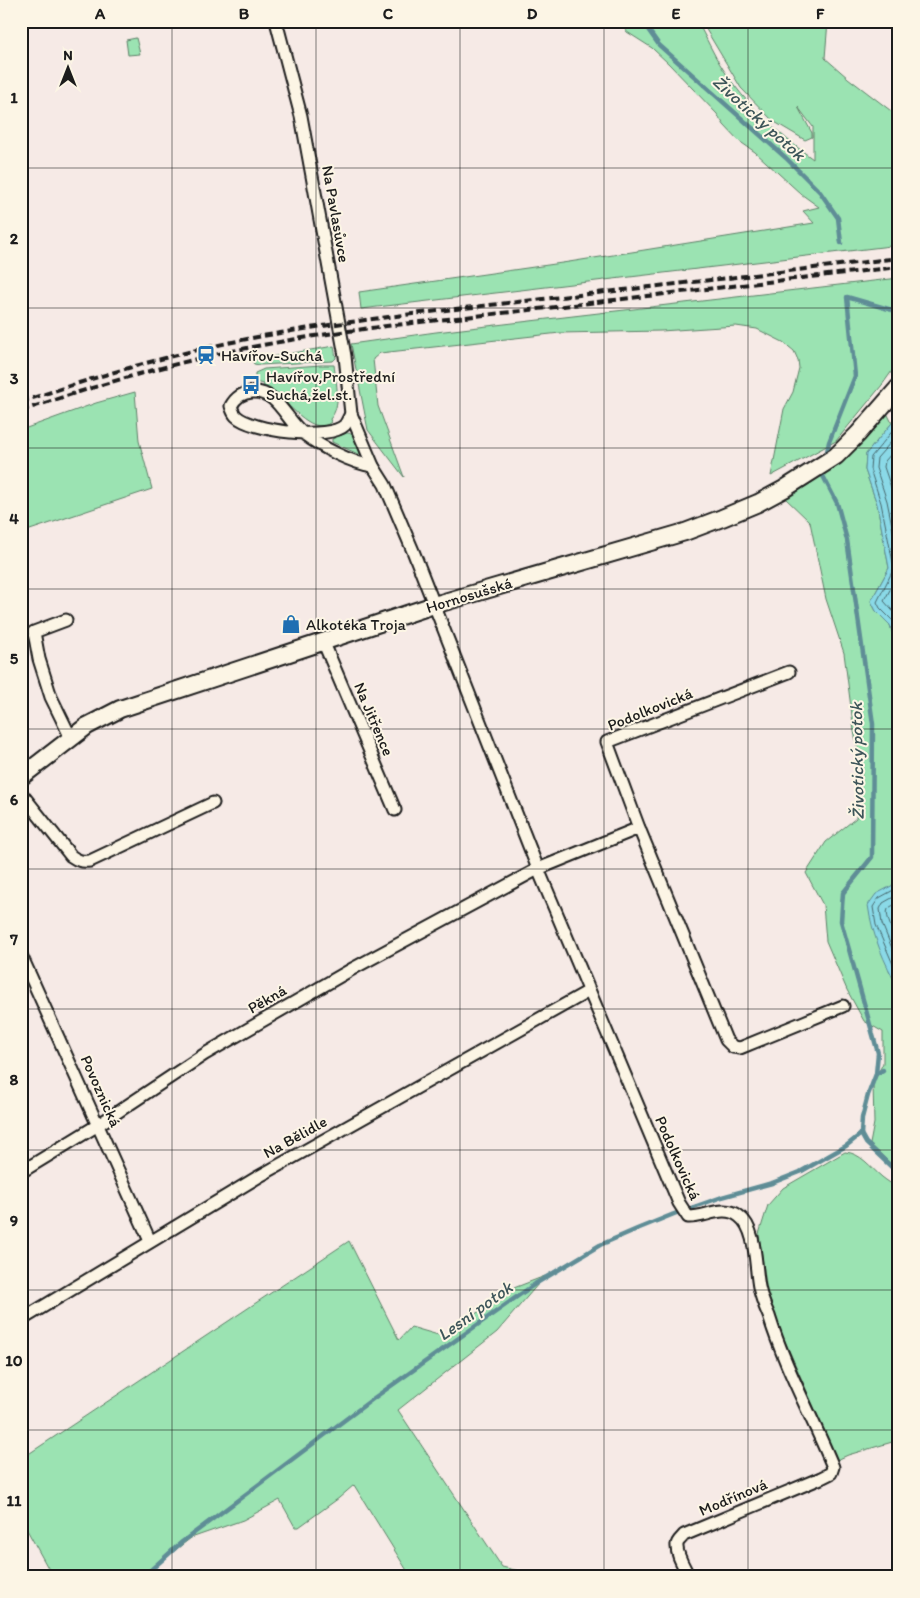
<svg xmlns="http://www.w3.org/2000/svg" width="920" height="1598" viewBox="0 0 920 1598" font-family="Itim,sans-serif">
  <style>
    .green { fill: #9be3b2; stroke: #5c8067 }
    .water { fill: #8ad9e7; stroke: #5e8d96 }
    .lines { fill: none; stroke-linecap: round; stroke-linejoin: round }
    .shore { stroke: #48686d; stroke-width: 1 }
    .stream { stroke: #5e8d96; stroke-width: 4.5 }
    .street-casing { stroke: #1c1c1c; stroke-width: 15 }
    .secondary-casing { stroke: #1c1c1c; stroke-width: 20 }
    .street { stroke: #fcf5e5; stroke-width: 11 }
    .secondary { stroke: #fcf5e5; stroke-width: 16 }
    .rail { stroke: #1c1c1c; stroke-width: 4; stroke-dasharray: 8 4; stroke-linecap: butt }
    .grid { fill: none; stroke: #1c1c1c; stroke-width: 1; stroke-opacity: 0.55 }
    .labels { text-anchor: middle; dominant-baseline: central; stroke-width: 4; stroke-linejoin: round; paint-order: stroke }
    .street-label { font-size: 16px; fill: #1c1c1c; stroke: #fcf5e5 }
    .poi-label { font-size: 16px; fill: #1c1c1c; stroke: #fcf5e5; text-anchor: start }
    .water-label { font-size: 18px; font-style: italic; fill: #3d5559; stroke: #fcf5e5 }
    .neatline { fill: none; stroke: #1c1c1c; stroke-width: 2 }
    .grid-label { font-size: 16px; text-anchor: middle; font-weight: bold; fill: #1c1c1c }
  </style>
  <rect width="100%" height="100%" fill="#f6eae6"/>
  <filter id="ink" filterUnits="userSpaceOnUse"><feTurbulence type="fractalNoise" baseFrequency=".02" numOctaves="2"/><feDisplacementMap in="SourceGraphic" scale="10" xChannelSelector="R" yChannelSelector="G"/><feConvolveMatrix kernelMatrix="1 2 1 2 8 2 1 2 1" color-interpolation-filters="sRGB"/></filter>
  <g filter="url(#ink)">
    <g class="green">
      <path d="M620 21H697C706 37 713 54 723 69 746 105 778 134 813 159V127L798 107 812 133V137L805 140 773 121 741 88 701 21H828L825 58 848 78 899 117V245L361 309 359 292 569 262 814 223 803 211 819 207 801 194 755 152 739 141 724 125 717 114 669 64 652 48 627 32Z"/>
      <polygon points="136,38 140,54 128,55 126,40"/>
      <polygon points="899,278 899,361 882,385 836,441 771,476 784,409 793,392 799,368 798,360 794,351 783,342 757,329 736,326 661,331 560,333 380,353 373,359 378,406 404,477 368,430 351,344 436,332"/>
      <polygon points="334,346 336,358 333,361 260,365 254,364 252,360"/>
      <path d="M321 365H334C336 382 342 406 330 419L331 422C315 437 291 406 278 396 274 393 269 391 264 389L263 384 255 382V373L264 369Z"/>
      <polygon points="135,392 139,441 152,489 21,533 21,430 96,403"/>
      <polygon points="887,413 892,423 866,454 865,470 877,504 889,568 871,601 876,611 890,625 899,654 899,882 893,884 889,970 899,989 899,1168 889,1162 870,1144 874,1123 873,1084 883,1063 883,1032 864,1021 847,990 826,941 823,905 806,873 826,842 856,818 862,771 854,731 844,653 826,599 810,522 784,497"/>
      <path d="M346 433C355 432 360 446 361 454H358L332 442V439Z"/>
      <path d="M845 1152C861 1153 870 1167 882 1177 887 1181 893 1185 899 1188V1440L848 1455 837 1460 777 1323 767 1292 759 1234 768 1205 783 1188Z"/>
      <polygon points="349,1241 399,1340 411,1327 445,1337 506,1291 545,1276 497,1332 398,1410 502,1567 528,1573 530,1577 500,1577 497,1575 490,1577 411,1577 354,1485 339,1498 299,1527 295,1527 280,1500 243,1520 191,1538 140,1577 53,1577 21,1519 21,1459"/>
    </g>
    <g class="water">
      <polygon points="899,421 899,654 890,625 876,611 871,601 889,568 877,504 865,470 866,454 892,423"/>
      <path d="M899 882V989C884 962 872 935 868 905L876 894Z"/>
    </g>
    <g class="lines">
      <g class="shore">
        <polyline points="899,426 895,428 871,457 870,469 881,503 894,568 877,602 880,608 894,622 899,637"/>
        <polyline points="899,433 877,458 876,468 887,501 899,560"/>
        <polyline points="899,445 885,461 884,467 895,499 899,520"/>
        <polyline points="899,573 884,601 899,618"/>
        <polyline points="899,887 879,898 873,907 876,925 899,978"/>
        <polyline points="899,894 883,903 880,909 882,924 899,965"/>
        <path d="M899 903C896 904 889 907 888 909 884 915 896 939 899 945"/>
      </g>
      <g class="stream">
        <polyline points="642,21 659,45 786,158 820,192 838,218 841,243"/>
        <polyline points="826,457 829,442 855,376 847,297 899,312"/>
        <polyline points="823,470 822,474 837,503 847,540 873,724 872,857 843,893 841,921 878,1053 876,1074 868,1095 862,1118 861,1134 866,1143 899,1174"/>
        <polyline points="876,1074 883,1070"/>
        <polyline points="143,1577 182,1542 374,1398 535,1284 600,1245 637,1229 674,1214 722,1197 772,1183 800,1172 846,1146 861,1134"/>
      </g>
      <g class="street-casing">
        <g id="street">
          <path d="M276 21 301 116 345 356 351 414 373 466 385 485 413 551 538 869 679 1203 688 1217C705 1218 723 1204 739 1216 757 1229 755 1267 759 1287 761 1297 765 1307 769 1316 785 1368 812 1416 833 1467L831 1473 821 1478 684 1535C682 1538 677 1541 677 1545 676 1555 685 1568 689 1577"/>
          <path d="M351 414C349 417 347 422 345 425 329 441 251 431 236 416 233 413 232 409 231 406 236 397 242 393 252 392 278 390 286 421 304 434 321 447 351 463 373 466"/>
          <polyline points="66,620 34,632 39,659 51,697 71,738"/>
          <polyline points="323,641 395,810"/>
          <path d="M21 793 71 856C78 861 82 862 90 861L213 803"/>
          <polyline points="639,828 726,1040 733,1047 740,1048 843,1006"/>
          <polyline points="21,955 150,1241"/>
          <polyline points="21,1172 98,1125 205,1054 354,968 538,869 639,828 607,742 789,672"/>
          <polyline points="21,1320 258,1177 589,991"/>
        </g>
      </g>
      <g class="secondary-casing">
        <polyline id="secondary" points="21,777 87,726 120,709 434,605 685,532 722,518 758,503 784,489 836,456 858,434 899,387"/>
      </g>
      <use href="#street" class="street"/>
      <use href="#secondary" class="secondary"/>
      <g class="rail">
        <path d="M21 402C100 375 181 351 263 336 356 319 449 310 543 299 661 286 780 272 899 258"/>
        <path d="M21 411C100 384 181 360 263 345 357 327 452 319 547 308 664 294 782 280 899 267"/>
      </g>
    </g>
  </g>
  <path class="grid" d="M172 21V1577M316 21V1577M460 21V1577M604 21V1577M748 21V1577M21 168H899M21 308H899M21 448H899M21 589H899M21 729H899M21 869H899M21 1009H899M21 1150H899M21 1290H899M21 1430H899"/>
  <defs>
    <g id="station-bare" transform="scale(1.5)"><path d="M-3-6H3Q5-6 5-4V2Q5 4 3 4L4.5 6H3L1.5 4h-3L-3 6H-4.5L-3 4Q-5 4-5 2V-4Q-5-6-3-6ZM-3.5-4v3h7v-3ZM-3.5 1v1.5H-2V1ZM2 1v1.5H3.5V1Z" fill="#1f6fb2" stroke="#fcf5e5" stroke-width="2.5" paint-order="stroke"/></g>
    <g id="bus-bare" transform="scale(1.5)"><path d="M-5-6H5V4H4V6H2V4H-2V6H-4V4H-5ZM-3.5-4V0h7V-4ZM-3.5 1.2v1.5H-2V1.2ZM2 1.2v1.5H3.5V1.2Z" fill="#1f6fb2" stroke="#fcf5e5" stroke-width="2.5" paint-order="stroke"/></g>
    <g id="shop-bare" transform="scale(1.5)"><path d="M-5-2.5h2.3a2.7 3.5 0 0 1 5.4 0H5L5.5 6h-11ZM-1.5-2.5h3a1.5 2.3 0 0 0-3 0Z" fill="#1f6fb2" stroke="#fcf5e5" stroke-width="2.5" paint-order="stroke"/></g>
  </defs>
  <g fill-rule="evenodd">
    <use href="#station-bare" x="206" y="355"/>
    <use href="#bus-bare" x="251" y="385"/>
    <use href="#shop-bare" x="291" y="624"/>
  </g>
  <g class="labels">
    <g class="street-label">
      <text transform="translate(336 214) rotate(80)">Na Pavlasůvce</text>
      <text transform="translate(469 595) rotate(-17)">Hornosušská</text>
      <text transform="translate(650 709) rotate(-22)">Podolkovická</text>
      <text transform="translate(374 719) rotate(67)">Na Jitřence</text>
      <text transform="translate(267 999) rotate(-30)">Pěkná</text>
      <text transform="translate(101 1091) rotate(66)">Povoznická</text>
      <text transform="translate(295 1137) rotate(-29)">Na Bělidle</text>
      <text transform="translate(678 1158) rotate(66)">Podolkovická</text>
      <text transform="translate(733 1497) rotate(-23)">Modřínová</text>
    </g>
    <g class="poi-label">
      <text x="221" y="355">Havířov-Suchá</text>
      <text x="266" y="376">Havířov,Prostřední<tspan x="266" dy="18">Suchá,žel.st.</tspan></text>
      <text x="306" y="624">Alkotéka Troja</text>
    </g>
    <g class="water-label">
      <text transform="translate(759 118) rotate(42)">Životický potok</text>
      <text transform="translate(857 761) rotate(-91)">Životický potok</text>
      <text transform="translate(475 1311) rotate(-36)">Lesní potok</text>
    </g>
  </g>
  <rect width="920" height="1598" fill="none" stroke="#fcf5e5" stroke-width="55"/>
  <g transform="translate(68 68)" stroke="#fcf5e5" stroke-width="4" paint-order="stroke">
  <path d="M0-4L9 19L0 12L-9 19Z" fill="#1c1c1c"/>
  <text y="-8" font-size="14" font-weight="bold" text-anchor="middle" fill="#1c1c1c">N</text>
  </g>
  <rect x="28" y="28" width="864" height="1542" class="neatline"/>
  <g class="grid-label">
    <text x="100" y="19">A</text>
    <text x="244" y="19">B</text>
    <text x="388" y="19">C</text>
    <text x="532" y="19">D</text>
    <text x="676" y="19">E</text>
    <text x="820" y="19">F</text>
    <text x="14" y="103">1</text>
    <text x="14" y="244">2</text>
    <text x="14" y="384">3</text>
    <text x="14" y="524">4</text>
    <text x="14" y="664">5</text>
    <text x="14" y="805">6</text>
    <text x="14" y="945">7</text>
    <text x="14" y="1085">8</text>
    <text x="14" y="1226">9</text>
    <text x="14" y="1366">10</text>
    <text x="14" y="1506">11</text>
  </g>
</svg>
